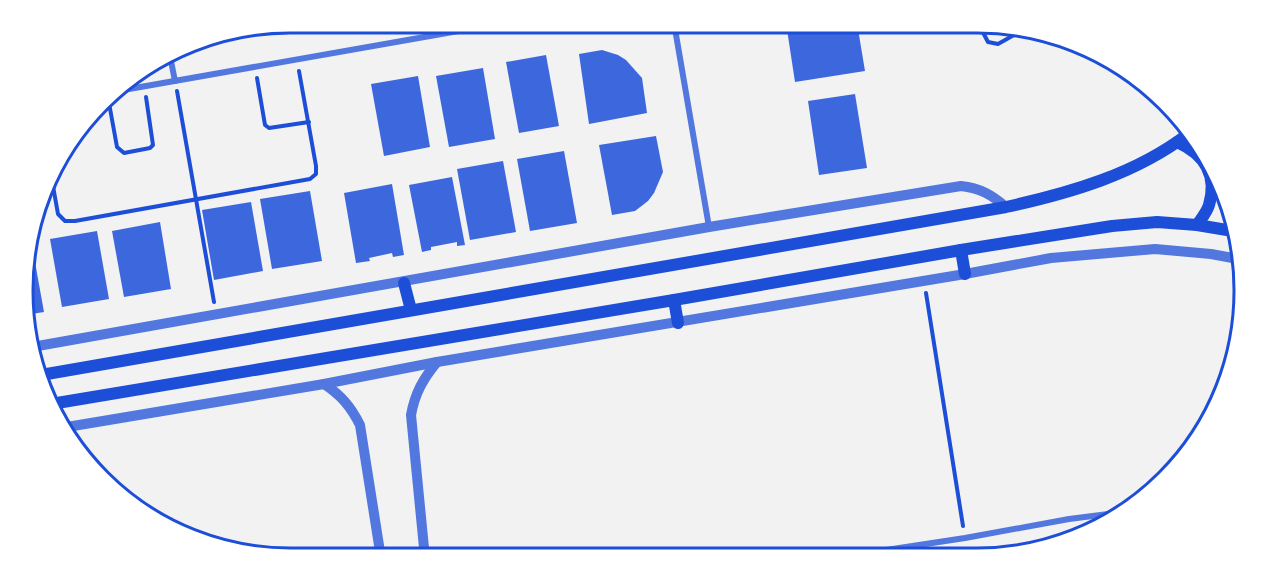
<svg xmlns="http://www.w3.org/2000/svg" width="1267" height="581" viewBox="0 0 1267 581" font-family="Barlow,sans-serif">
  <style>
    .building { fill: #3d67dc }
    .lines { fill: none; stroke-linecap: round; stroke-linejoin: round }
    .path { stroke: #1d4ed8; stroke-width: 4 }
    .minor { stroke: #5277de; stroke-width: 6 }
    .tertiary { stroke: #5277de; stroke-width: 10 }
    .secondary { stroke: #1d4ed8; stroke-width: 12 }
    .rim { fill: none; stroke: #1d4ed8; stroke-width: 3 }
  </style>
  <rect width="100%" height="100%" fill="#f2f2f2"/>
  <g class="building">
    <polygon points="786,23 857,23 865,71 795,82"/>
    <polygon points="602,50 618,55 626,60 642,78 647,113 589,124 579,54"/>
    <polygon points="546,55 559,126 519,133 506,62"/>
    <polygon points="483,68 495,139 449,147 436,76"/>
    <polygon points="418,76 430,147 384,156 371,84"/>
    <polygon points="855,94 867,168 819,175 808,101"/>
    <polygon points="656,136 663,172 654,193 648,201 635,211 612,215 599,145"/>
    <polygon points="564,151 577,223 530,231 517,159"/>
    <polygon points="503,161 516,232 470,240 457,169"/>
    <polygon points="452,177 465,245 457,246 457,242 431,247 431,250 422,252 409,185"/>
    <polygon points="392,184 404,255 393,257 392,253 369,258 370,261 356,263 344,193"/>
    <polygon points="310,191 322,261 272,269 260,199"/>
    <polygon points="251,202 263,271 214,280 202,210"/>
    <polygon points="160,222 171,289 124,297 112,231"/>
    <polygon points="97,231 109,299 62,307 50,239"/>
    <polygon points="28,240 31,240 44,312 25,315"/>
  </g>
  <g class="lines">
    <g class="path">
      <polyline points="978,23 988,42 998,44 1021,31"/>
      <polyline points="257,78 265,125 269,128 309,122"/>
      <polyline points="177,91 214,302"/>
      <polyline points="109,103 117,147 124,153 150,148 153,145 146,97"/>
      <polyline points="51,175 58,214 65,221 75,221 310,179 316,174 316,166 299,71"/>
      <polyline points="926,293 963,526"/>
    </g>
    <g class="minor">
      <polyline points="674,23 709,227"/>
      <polyline points="170,56 175,81"/>
      <polyline points="112,92 504,23"/>
      <polyline points="840,557 965,538 1069,519 1124,512"/>
    </g>
    <g class="tertiary">
      <path d="M32 347 709 227 961 186C980 188 992 195 1006 207"/>
      <path d="M324 384C341 395 351 407 360 425L381 558"/>
      <polyline points="61,428 324,384 437,362 965,274 1051,258 1155,249 1211,254 1238,259"/>
      <path d="M425 558 411 415C415 393 423 379 437 362"/>
    </g>
    <g class="secondary">
      <path d="M1177 142C1204 154 1218 174 1209 205 1207 212 1201 219 1197 225"/>
      <polyline points="961,250 965,274"/>
      <polyline points="404,283 411,310"/>
      <polyline points="674,300 678,323"/>
      <path d="M41 375 1006 207C1070 193 1136 174 1188 134"/>
      <polyline points="51,404 674,300 961,250 1112,226 1157,222 1197,225 1233,231"/>
    </g>
  </g>
  <path d="M0 0H1267V581H0ZM290 33H977A257 257 0 0 1 1234 290V291A257 257 0 0 1 977 548H290A257 257 0 0 1 33 291V290A257 257 0 0 1 290 33Z" fill="#fff" fill-rule="evenodd"/>
  <path class="rim" d="M290 33H977A257 257 0 0 1 1234 290V291A257 257 0 0 1 977 548H290A257 257 0 0 1 33 291V290A257 257 0 0 1 290 33Z"/>
</svg>
